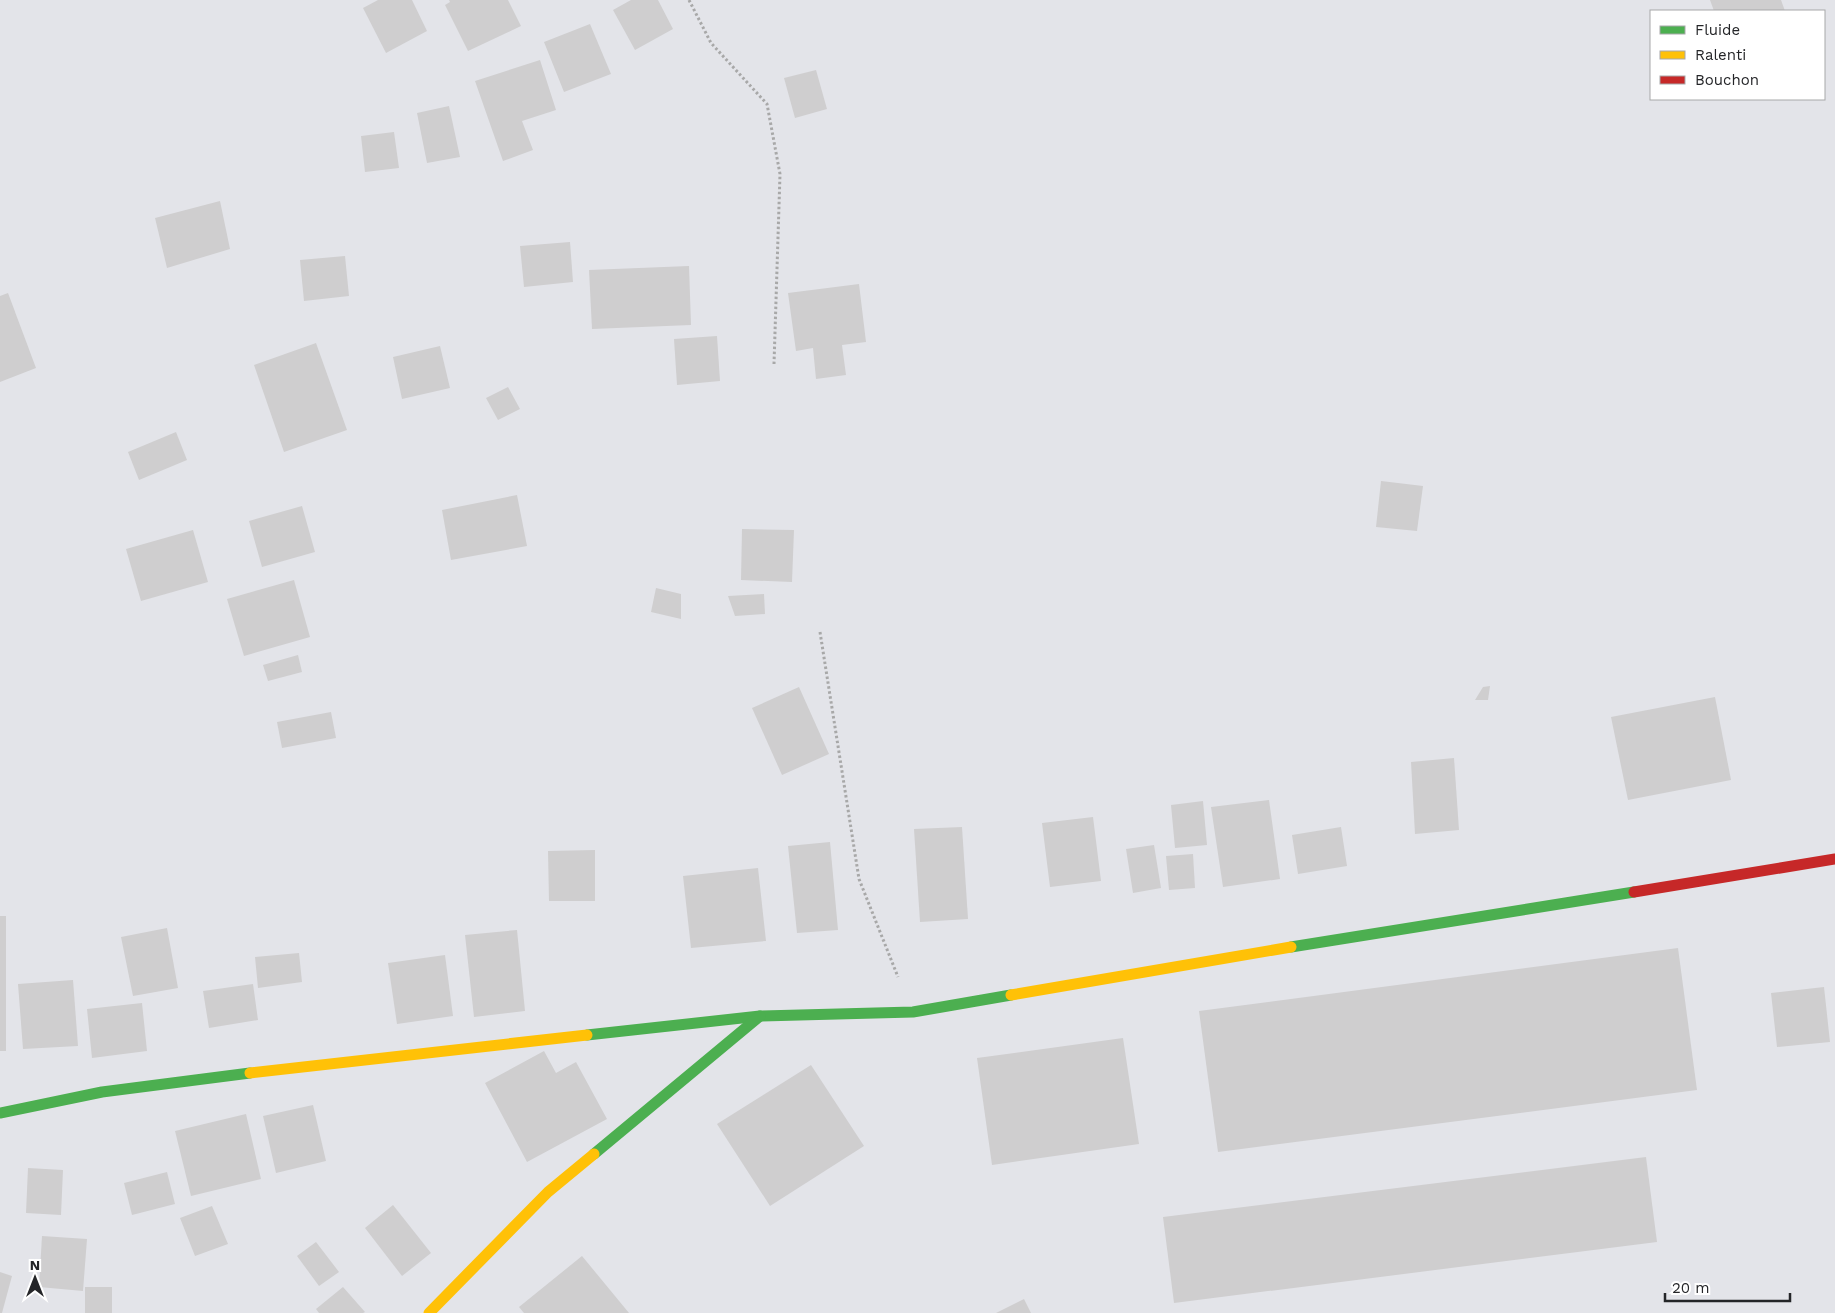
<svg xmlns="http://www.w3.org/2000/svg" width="1835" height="1313" viewBox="0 0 1835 1313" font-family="'Work Sans',sans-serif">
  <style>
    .building { fill: #cfcecf }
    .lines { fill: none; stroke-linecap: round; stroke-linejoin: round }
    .path { stroke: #a8a8a8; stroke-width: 3; stroke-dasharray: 2.5 2.5; stroke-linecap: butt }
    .fast { stroke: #4caf50; stroke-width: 11 }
    .slow { stroke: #ffc107; stroke-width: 11 }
    .jam { stroke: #c62828; stroke-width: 11 }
  </style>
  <rect width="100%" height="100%" fill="#e3e4e9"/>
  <g class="building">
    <polygon points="378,0 412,0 427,31 386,53 363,8"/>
    <polygon points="449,0 508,0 521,26 468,51 445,5 450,2"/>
    <polygon points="631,0 658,0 673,29 635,50 613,10"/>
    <polygon points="1710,0 1781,0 1785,11 1714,11"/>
    <polygon points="590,24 611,74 564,92 544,42"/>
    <polygon points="540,60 556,110 522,121 533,150 503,161 475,81"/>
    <polygon points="816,70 827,109 795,118 784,78"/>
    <polygon points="449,106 460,157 427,163 417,113"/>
    <polygon points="394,132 399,168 365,172 361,136"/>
    <polygon points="220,201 230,249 167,268 155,218"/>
    <polygon points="570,242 573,282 524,287 520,246"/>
    <polygon points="345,256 349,296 304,301 300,260"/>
    <polygon points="689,266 691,325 592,329 589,270"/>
    <polygon points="859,284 866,342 842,345 846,375 816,379 813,348 796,351 788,293"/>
    <polygon points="8,293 36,368 0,382 0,296"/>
    <polygon points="717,336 720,381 677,385 674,339"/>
    <polygon points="316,343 347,430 284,452 254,365"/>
    <polygon points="440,346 450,388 402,399 393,357"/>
    <polygon points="508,387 520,409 498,420 486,398"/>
    <polygon points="176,432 187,460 139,480 128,452"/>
    <polygon points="1381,481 1423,486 1417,531 1376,527"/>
    <polygon points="517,495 527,546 451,560 442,510"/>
    <polygon points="302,506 315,552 262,567 249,521"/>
    <polygon points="742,529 794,530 792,582 741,580"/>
    <polygon points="193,530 208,582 141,601 126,549"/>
    <polygon points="294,580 310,637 244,656 227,599"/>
    <polygon points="656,588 681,594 681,619 651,612"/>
    <polygon points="764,594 765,614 735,616 728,596"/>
    <polygon points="298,655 302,672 268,681 263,665"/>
    <polygon points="1490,686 1488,700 1475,700 1483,687"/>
    <polygon points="799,687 829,754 782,775 752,708"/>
    <polygon points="1715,697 1731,780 1628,800 1611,717"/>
    <polygon points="331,712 336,738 282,748 277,722"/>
    <polygon points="1454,758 1459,830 1415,834 1411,762"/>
    <polygon points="1269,800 1280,879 1223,887 1211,807"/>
    <polygon points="1203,801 1207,845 1175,848 1171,805"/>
    <polygon points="1093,817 1101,881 1050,887 1042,823"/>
    <polygon points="962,827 968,919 920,922 914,829"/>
    <polygon points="1341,827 1347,866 1298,874 1292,835"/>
    <polygon points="830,842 838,930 797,933 788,846"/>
    <polygon points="1154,845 1161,888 1133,893 1126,849"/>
    <polygon points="595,850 595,901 549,901 548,851"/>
    <polygon points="1193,854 1195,888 1169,890 1166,856"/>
    <polygon points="758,868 766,941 691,948 683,876"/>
    <rect x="0" y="916" width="6" height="135"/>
    <polygon points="167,928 178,988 133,996 121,937"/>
    <polygon points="517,930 525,1011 474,1017 465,935"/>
    <polygon points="1678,948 1697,1090 1218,1152 1199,1011"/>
    <polygon points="299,953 302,982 258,988 255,957"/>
    <polygon points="445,955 453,1016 397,1024 388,963"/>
    <polygon points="73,980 78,1046 23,1049 18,984"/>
    <polygon points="253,984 258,1020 209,1028 203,991"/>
    <polygon points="1824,987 1830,1042 1777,1047 1771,993"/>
    <polygon points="142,1003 147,1051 92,1058 87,1009"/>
    <polygon points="1123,1038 1139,1144 992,1165 977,1058"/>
    <polygon points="544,1051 556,1073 576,1062 607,1119 527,1162 485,1083"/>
    <polygon points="811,1065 864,1146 770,1206 717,1124"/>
    <polygon points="313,1105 326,1161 276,1173 263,1116"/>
    <polygon points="246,1114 261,1179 191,1196 175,1131"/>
    <polygon points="1646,1157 1657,1242 1174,1303 1163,1217"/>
    <polygon points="28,1168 63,1170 61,1215 26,1213"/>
    <polygon points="167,1172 175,1204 132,1215 124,1183"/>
    <polygon points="393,1205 431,1253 402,1276 365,1228"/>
    <polygon points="212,1206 228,1244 195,1256 180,1218"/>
    <polygon points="42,1236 87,1239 83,1291 39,1287"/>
    <polygon points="316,1242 339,1272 319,1286 297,1256"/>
    <polygon points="582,1256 629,1313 524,1313 519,1307"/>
    <polygon points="0,1272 12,1276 2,1313 0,1313"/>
    <rect x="85" y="1287" width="27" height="26"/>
    <polygon points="343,1287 365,1312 363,1313 319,1313 316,1309"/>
    <polygon points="1024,1299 1031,1313 996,1313"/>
  </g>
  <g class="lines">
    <g class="path">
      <polyline points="689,0 711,43 767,104 780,174 774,364"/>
      <polyline points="820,632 859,879 898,977"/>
    </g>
    <g class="fast">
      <polyline points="1291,947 1634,892"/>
      <polyline points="587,1035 760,1016 913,1012 1011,995"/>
      <polyline points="0,1113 102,1092 250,1073"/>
      <polyline points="594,1154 760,1016"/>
    </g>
    <g class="slow">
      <polyline points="1011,995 1291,947"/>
      <polyline points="250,1073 587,1035"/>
      <polyline points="429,1313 548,1192 594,1154"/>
    </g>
    <polyline class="jam" points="1634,892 1835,859"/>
  </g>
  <rect x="1650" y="10" width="175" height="90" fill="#ffffff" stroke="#a7a8a9"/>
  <rect x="1660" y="26" width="25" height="8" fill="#4caf50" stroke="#a7a8a9"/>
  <text x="1695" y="35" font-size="15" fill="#242528">Fluide</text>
  <rect x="1660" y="51" width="25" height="8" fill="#ffc107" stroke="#a7a8a9"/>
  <text x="1695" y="60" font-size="15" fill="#242528">Ralenti</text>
  <rect x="1660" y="76" width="25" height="8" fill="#c62828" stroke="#a7a8a9"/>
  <text x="1695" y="85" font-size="15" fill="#242528">Bouchon</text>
  <g transform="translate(35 1278)" stroke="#ffffff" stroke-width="4" paint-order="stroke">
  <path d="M0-4L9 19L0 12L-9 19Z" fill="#242528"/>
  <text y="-8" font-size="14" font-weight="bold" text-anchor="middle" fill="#242528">N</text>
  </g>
  <path d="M1665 1293v8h125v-8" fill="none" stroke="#242528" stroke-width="2.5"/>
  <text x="1672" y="1293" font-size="15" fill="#242528" stroke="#ffffff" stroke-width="4" paint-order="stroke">20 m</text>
</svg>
